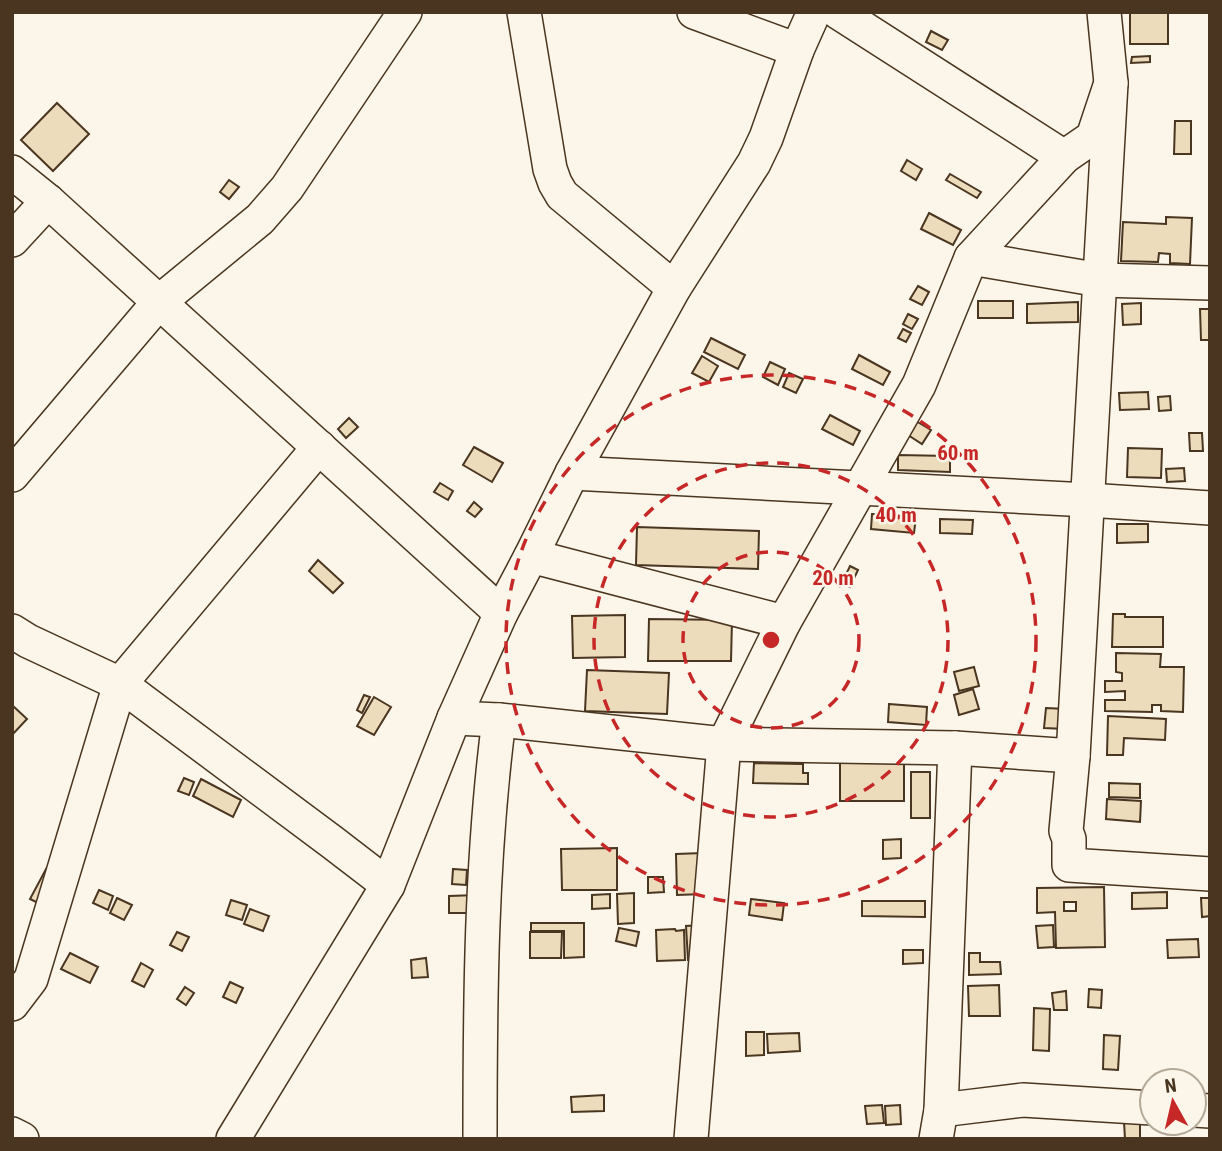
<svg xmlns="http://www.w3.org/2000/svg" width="1222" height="1151" viewBox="0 0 1222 1151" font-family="'Roboto Condensed',sans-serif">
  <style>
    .building { fill: #ecdcbc; stroke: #4a3520; stroke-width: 2; fill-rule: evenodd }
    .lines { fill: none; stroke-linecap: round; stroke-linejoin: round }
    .minor-casing { stroke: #4a3520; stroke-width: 36 }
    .minor { stroke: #fbf6e9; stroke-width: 33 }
    .ring { fill: none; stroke: #c62828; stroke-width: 3.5; stroke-dasharray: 12 9 }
    .centre { fill: #c62828; stroke: #fbf6e9; stroke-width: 3.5 }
    .ring-label { font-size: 21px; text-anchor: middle; font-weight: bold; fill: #c62828; stroke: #fbf6e9; stroke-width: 5; stroke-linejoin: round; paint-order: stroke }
  </style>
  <rect width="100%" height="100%" fill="#fbf6e9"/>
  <g class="building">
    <rect x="1130" y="12" width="38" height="32"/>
    <polygon points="931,31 948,40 942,50 926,42"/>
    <polygon points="1150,56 1150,62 1131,63 1132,57"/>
    <polygon points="57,103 89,134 53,171 21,140"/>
    <polygon points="1175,121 1191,121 1191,154 1174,154"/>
    <polygon points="907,160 922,169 916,180 901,171"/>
    <polygon points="950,174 981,192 977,198 946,180"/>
    <polygon points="229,180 239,187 229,199 220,192"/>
    <polygon points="929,213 961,230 953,245 921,229"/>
    <polygon points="1166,217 1192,218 1190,264 1170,263 1170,254 1159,253 1158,262 1121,261 1123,222 1166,224"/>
    <polygon points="918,286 929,292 922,305 910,299"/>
    <rect x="978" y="301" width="35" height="17"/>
    <polygon points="1078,302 1078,322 1027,323 1027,304"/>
    <polygon points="1141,303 1141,324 1123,325 1122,304"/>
    <polygon points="1200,309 1210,309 1210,340 1201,340"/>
    <polygon points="908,314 918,319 912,329 903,324"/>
    <polygon points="903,329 911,333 906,342 898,338"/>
    <polygon points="711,338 745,355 738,369 704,352"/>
    <polygon points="859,355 890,372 883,385 852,369"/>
    <polygon points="702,356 718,366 709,382 692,373"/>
    <polygon points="770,362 785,369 778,385 763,377"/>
    <polygon points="789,373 803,379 796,393 783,387"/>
    <polygon points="1148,392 1149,409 1120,410 1119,393"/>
    <polygon points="1170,396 1171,410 1159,411 1158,397"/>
    <polygon points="830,415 860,431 853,445 822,429"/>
    <polygon points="349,418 358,427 346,438 338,429"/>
    <polygon points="916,421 931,430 922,444 908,435"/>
    <polygon points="1189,433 1202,433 1203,451 1190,451"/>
    <polygon points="474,447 503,463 492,482 463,465"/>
    <polygon points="1128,448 1162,449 1161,478 1127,477"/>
    <polygon points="898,455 950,456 950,472 898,470"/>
    <polygon points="1184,468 1185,481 1167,482 1166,469"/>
    <polygon points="440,483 453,491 448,500 434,492"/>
    <polygon points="474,502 482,509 475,517 467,511"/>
    <polygon points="872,514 916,517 914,533 871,529"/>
    <polygon points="940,519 973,520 972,534 940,533"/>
    <polygon points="1117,524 1148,524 1148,542 1117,543"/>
    <polygon points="637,527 759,531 758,569 636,565"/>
    <polygon points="318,560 343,583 333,593 309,571"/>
    <polygon points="850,566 858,570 850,587 842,583"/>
    <polygon points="1113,614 1125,614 1125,617 1163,617 1163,647 1112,647"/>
    <polygon points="625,615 625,657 573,658 572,616"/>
    <polygon points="649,619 732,620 731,661 648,661"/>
    <polygon points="1116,653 1161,654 1160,667 1184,667 1183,712 1161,711 1161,705 1152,705 1152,712 1105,711 1105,700 1125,700 1125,691 1105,692 1105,681 1122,681 1122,673 1116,672"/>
    <polygon points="974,667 979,686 959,691 954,672"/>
    <polygon points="587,670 669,673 667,714 585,711"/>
    <polygon points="973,689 979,709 959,715 954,695"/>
    <polygon points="364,695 370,697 362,713 357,710"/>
    <polygon points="374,697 391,707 374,735 357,726"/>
    <polygon points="889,704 927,707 926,725 888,722"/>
    <polygon points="12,705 27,719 12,735"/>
    <polygon points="1046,708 1066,709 1066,729 1044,728"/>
    <polygon points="1108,716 1166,719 1165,740 1124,738 1123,755 1107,755"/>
    <polygon points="754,763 803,764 803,773 808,773 808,784 753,783"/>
    <rect x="840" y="763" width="64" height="38"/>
    <rect x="911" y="772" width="19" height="46"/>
    <polygon points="184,778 194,782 189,795 178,791"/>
    <polygon points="201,779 241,800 233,817 193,796"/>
    <polygon points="1109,783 1140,784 1140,798 1109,797"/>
    <polygon points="1107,799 1141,801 1140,822 1106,819"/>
    <polygon points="901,839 901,858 883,859 883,840"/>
    <polygon points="617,848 617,890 562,890 561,849"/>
    <polygon points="703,853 704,894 677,895 676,854"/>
    <polygon points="46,869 59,876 44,906 30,899"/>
    <polygon points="453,869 467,870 466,885 452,884"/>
    <polygon points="648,877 663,877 664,892 648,893"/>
    <path d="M1104 887 1105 947 1056 948 1055 912 1037 913V888ZM1064 902H1076V911H1064Z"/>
    <polygon points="99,890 113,896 108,910 93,903"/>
    <polygon points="1167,892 1167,908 1132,909 1132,893"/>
    <polygon points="634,893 634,923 618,924 617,894"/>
    <polygon points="610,894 610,908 592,909 592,895"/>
    <polygon points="478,895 479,913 449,913 449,896"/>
    <polygon points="117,898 132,905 124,920 110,913"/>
    <polygon points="1201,898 1210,898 1210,916 1202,917"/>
    <polygon points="751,899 784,903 782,920 749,915"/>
    <polygon points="231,900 247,905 242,920 226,915"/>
    <polygon points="862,901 925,901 925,917 862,916"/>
    <polygon points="250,909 269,916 263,931 244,924"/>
    <polygon points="531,923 584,923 584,957 564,958 564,931 531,931"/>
    <polygon points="702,925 704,959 688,960 686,926"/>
    <polygon points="1053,925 1054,947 1038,948 1036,926"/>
    <polygon points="619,928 639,932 636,946 616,941"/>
    <polygon points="675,929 676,931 684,930 685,960 657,961 656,930"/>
    <polygon points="177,932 189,937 182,951 170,945"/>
    <polygon points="530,932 562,932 561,958 530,958"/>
    <polygon points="1198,939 1199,957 1168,958 1167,940"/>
    <polygon points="903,950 923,950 923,963 903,964"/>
    <polygon points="70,953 98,967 90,983 61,969"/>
    <polygon points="969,953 980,953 980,962 1000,962 1001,974 969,975"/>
    <polygon points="426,958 428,977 412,978 411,960"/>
    <polygon points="141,963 153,970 144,987 132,981"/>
    <polygon points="230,982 243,988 236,1003 223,997"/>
    <polygon points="999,985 1000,1016 969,1016 968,986"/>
    <polygon points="185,987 194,993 186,1005 177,999"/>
    <polygon points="1089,989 1102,990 1101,1008 1088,1007"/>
    <polygon points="1066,991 1067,1010 1054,1010 1052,993"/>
    <polygon points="1034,1008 1050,1009 1049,1051 1033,1050"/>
    <polygon points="746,1032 764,1032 764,1055 746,1056"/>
    <polygon points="799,1033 800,1051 768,1053 767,1034"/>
    <polygon points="1104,1035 1120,1036 1118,1070 1103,1069"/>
    <polygon points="604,1095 604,1111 572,1112 571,1097"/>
    <polygon points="882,1105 884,1123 867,1124 865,1106"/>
    <polygon points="900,1105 901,1124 886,1125 885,1106"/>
    <polygon points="1140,1121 1140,1139 1125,1139 1124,1122"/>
  </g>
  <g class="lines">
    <g class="minor-casing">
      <g id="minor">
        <polyline points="524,12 550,169 555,183 562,195 674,288"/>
        <polyline points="694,12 797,50"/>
        <polyline points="838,12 1064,157"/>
        <polyline points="1104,12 1111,83 1073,756 1066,831 1069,839 1069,865 1210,874"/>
        <polyline points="12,172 48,201 501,613"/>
        <polyline points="12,240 48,201"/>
        <polyline points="971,258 1100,280 1210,283"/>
        <polyline points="572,473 1088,500 1210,508"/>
        <polyline points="12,475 159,302 260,219 287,188 405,12"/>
        <polyline points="531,556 784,622"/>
        <polyline points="12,631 28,641 120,684 332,842 388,885"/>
        <polyline points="454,718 499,720 724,744 955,748 1073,756"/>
        <polyline points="12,1004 31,979 120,684 319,447"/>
        <polyline points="941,1110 1023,1100 1152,1108"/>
        <polyline points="1194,1110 1210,1111"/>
        <polyline points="12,1134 22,1139"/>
        <polyline points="233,1139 388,885 454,718 501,613 531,556 572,473 674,288 754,163 766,138 797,50 814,12"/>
        <path d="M480 1139C480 999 481 858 499 720"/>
        <polyline points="691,1139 724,744 784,622 919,385 971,258 1064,157 1093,137 1111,83"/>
        <polyline points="936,1139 941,1110 955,748"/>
      </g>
    </g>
    <use href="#minor" class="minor"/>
  </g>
  <g class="ring">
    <circle cx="771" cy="640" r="88"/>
    <circle cx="771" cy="640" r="177"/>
    <circle cx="771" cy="640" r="265"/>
  </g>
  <circle cx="771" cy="640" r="10" class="centre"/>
  <g class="ring-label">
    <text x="958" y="460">60 m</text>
    <text x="896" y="522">40 m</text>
    <text x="833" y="585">20 m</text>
  </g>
  <rect width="1222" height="1151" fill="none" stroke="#4a3520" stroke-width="28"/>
  <g transform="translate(1173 1102) rotate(352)"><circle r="33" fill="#fbf6e9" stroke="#b4a999" stroke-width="2"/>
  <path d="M0-5L12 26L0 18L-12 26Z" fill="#c62828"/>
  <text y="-10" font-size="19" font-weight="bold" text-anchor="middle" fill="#4a3520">N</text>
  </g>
</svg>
